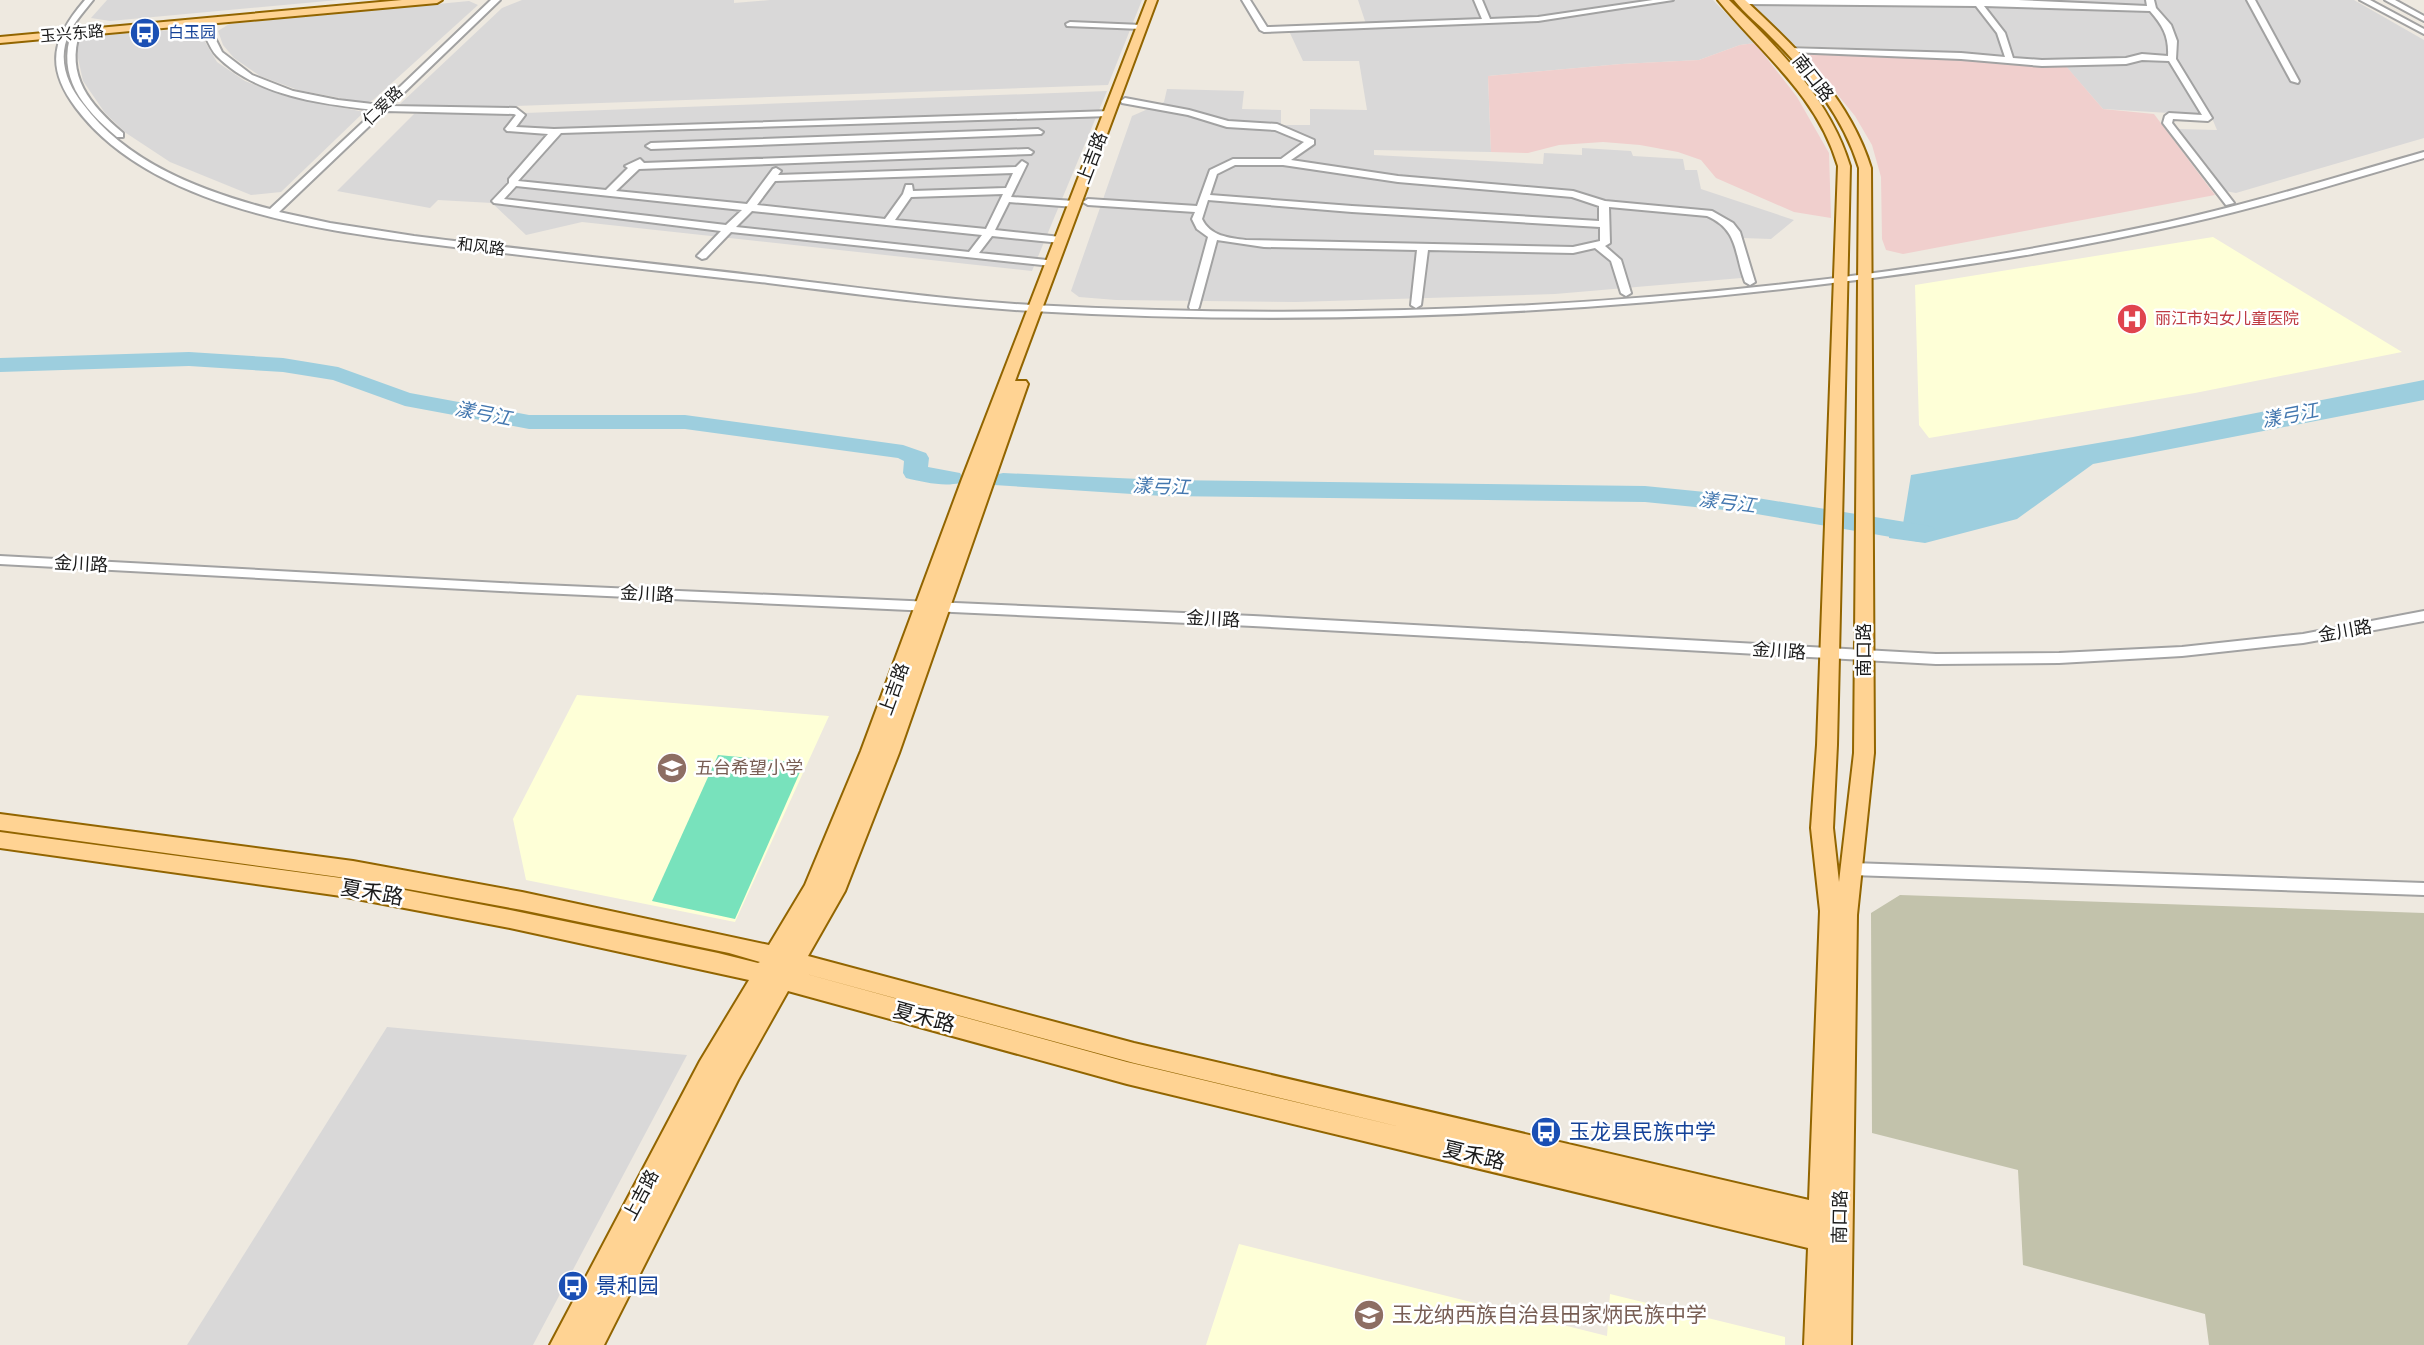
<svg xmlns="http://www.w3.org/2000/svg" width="2424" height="1345" viewBox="0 0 2424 1345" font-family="'Varela Round','Noto Sans SC',sans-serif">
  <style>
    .residential { fill: #d9d8d8 }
    .commercial { fill: #f0cfcd }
    .education { fill: #feffd7 }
    .construction { fill: #c2c2ab }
    .pitch { fill: #78e2bc }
    .water { fill: #9dcede }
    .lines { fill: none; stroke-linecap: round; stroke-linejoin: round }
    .river { fill: #9dcede; fill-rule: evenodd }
    .minor-casing { stroke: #a2a2a2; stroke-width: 4 }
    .major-casing { stroke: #926500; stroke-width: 4 }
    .minor { fill: #fff; fill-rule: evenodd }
    .major { fill: #ffd393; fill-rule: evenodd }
    .labels { text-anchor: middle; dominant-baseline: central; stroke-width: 5; stroke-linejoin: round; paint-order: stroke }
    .far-transit-label { font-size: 16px; fill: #164399; stroke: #fff; text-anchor: start }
    .far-street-label { font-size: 16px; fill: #1b1b1b; stroke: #fff }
    .far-health-label { font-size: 16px; fill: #be3a42; stroke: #fff; text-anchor: start }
    .street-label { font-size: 18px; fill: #1b1b1b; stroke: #fff }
    .education-label { font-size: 18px; fill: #785e54; stroke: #fff; text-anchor: start }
    .water-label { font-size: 19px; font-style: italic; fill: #4377af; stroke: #fff }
    .near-street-label { font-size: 21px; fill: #1b1b1b; stroke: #fff }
    .near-transit-label { font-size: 21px; fill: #164399; stroke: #fff; text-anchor: start }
    .near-education-label { font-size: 21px; fill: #785e54; stroke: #fff; text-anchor: start }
  </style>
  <rect width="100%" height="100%" fill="#eee9e0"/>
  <g class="residential">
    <polygon points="107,0 338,0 110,21 91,18"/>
    <polygon points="522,0 734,0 734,3 770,0 1142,0 1108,85 460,108 400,104 502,8"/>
    <polygon points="1358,0 1713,0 1755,43 1740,45 1699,60 1621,64 1488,76 1491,152 1374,150 1374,155 1543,164 1544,153 1582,155 1582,148 1631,151 1633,156 1683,159 1685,170 1697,170 1701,189 1794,220 1771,239 1742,238 1753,277 1555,294 1296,302 1116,300 1079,297 1071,291 1132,116 1164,102 1167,89 1244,91 1242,109 1281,110 1281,125 1310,125 1310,109 1367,110 1359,61 1303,61 1289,31 1367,27"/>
    <polygon points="1747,0 2354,0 2424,40 2424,138 2236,193 2225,191 2178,129 2217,130 2209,111 2185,73 2175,73 2202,115 2103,109 2062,62 2028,62 1945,52 1795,46"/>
    <polygon points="469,1 478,5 373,100 366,103 298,90 260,76 234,58 223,45 218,31 229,24"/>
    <polygon points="197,28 217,62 245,81 285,96 364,112 281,192 251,195 170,162 126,133 105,113 83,81 76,49 80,37"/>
    <polygon points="1107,91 1032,271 582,222 526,235 492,203 438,200 430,208 337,191 414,114 518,114 507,126 517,126 525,113"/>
    <polygon points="387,1027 687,1055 533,1345 187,1345"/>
  </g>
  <g class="commercial">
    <polygon points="1755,43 1797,97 1829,153 1831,218 1794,212 1716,178 1701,160 1678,152 1640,145 1603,142 1559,145 1528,153 1491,152 1488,76 1621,64 1699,60 1740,45"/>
    <polygon points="1802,51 2065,65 2103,109 2154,114 2215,195 1903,254 1886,250 1882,239 1881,177 1872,145 1855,116"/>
  </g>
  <g class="education">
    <polygon points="2213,237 2402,352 2195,393 1929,438 1919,425 1915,285"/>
    <polygon points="577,695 829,716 735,922 526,880 513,819"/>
    <polygon points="1239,1244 1607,1336 1610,1294 1785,1337 1785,1345 1206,1345"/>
  </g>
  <polygon class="construction" points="1900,895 2424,913 2424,1345 2209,1345 2205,1314 2023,1265 2018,1170 1872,1133 1871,913"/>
  <polygon class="pitch" points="718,755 804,763 735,919 652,901"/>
  <polygon class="water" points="2424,380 2424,400 2093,464 2017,519 1925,543 1889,538 1889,522 1903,524 1911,475 2133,437"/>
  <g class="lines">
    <g class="river">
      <path d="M189 352 283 358 338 367 410 393 529 415H685L903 445 926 453 929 458 928 467 960 473 963 478 960 483C943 487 923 482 906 478L903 473 904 461 898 458 685 429H529L405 406 333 380 283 372 189 366 0 372V358Z"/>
      <polygon points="1003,473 1163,480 1645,486 1745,496 1924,525 1933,527 1937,533 1933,539 1920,542 1745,512 1645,502 1163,496 994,485 991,480 994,475"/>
    </g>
    <g class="minor-casing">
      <g id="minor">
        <path d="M85 0H93C82 14 69 27 65 45 60 67 70 88 83 104 127 163 201 191 270 209L376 110C322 104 256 96 217 56 209 48 204 32 199 22L200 20 207 22 222 52 252 75 293 91 338 100 381 105 491 0H500L390 106 516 108 525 115 516 127 554 129 1112 111V115L1109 116 561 133 518 181 606 190 628 168 625 166 640 159 644 163 1028 149 1033 152 1031 154 639 169 616 191 747 204 773 169 776 168 781 171 778 175 1016 167 1022 161 1027 164 1011 197 1075 201 1080 204 1075 207 1009 202 995 230 1061 237 1066 240 1061 243 992 236 979 253 1056 261V265L1052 266 731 232 706 258 702 259 697 256 721 231 494 203 492 201 509 183V179L548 134 507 131 505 129 516 115 514 114 385 111 279 212 330 223 414 236C532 251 650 263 768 277 856 287 944 300 1032 305 1407 325 1800 301 2168 222 2255 203 2339 176 2424 152V158C2346 181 2268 205 2188 223 2066 251 1941 270 1816 285 1556 316 1293 326 1032 311 944 306 856 294 768 283 650 270 532 257 414 242 304 228 147 203 76 108 45 67 52 38 85 0ZM1013 173 1006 188 913 191 912 185H906L903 194 885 219 757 205 775 181ZM516 186 742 210 726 225 504 199ZM1003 194 986 229 895 220 911 197ZM752 211 982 235 969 252 736 227Z"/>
        <polygon points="1242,0 1250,0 1267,27 1482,19 1474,0 1482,0 1490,19 1538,17 1653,0 1673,0 1538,21 1264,32 1260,30"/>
        <path d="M1741 0H2018L2147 6 2146 0H2154L2156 8 2171 25 2177 41 2176 59 2212 118 2208 121 2173 119 2172 123 2234 203 2226 205 2163 123 2165 116 2169 113 2202 115 2169 61 2142 60 2126 64 2042 66 1961 59 1790 52H1787V48L1961 53 2005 57 1997 33 1976 6 1742 4 1738 2ZM1984 6 2150 11C2163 26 2169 36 2168 56L2142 54 2126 58 2042 60 2013 58 2005 33Z"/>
        <polygon points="2247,0 2255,0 2299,81 2298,83 2291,81"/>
        <polygon points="2360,0 2370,0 2424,29 2424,34"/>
        <polygon points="2385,0 2395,0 2424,16 2424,21"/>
        <polygon points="1070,22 1142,25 1146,27 1142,29 1067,26 1066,24"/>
        <path d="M76 29 80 31C65 76 90 105 123 133V137H117C83 108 56 77 72 31Z"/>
        <path d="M1125 98 1189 110 1228 121 1277 124 1314 140V144L1291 160 1398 176 1573 191 1605 201 1712 211 1733 223 1740 232 1755 282 1750 285 1745 282C1734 253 1739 230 1707 216L1609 207 1610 243 1605 246 1621 260 1631 293 1626 296 1621 293 1611 261 1595 248 1573 253 1428 250 1421 305 1416 308 1411 305 1417 250 1264 247 1217 240 1199 307 1198 309H1190L1189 307 1208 237 1197 229 1192 219 1195 212 1088 205 1083 202 1088 199 1197 206 1210 170 1233 159H1281L1304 142 1275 130 1227 127 1188 115 1122 103 1121 101ZM1235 165H1283L1398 182 1572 197 1599 206V221L1352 206 1210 195 1217 174ZM1208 200 1352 212 1600 227V241L1573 247 1246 240C1229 238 1210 236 1202 219Z"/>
        <polygon points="1038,129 1043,132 1041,134 651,149 646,146 651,143"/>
        <polygon points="0,556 520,584 1253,616 1936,654 2059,653 2182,647 2303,634 2424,611 2424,621 2303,643 2182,656 2059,663 1936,664 1253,626 520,592 0,564"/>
        <polygon points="1852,863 2424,883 2424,895 1852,875 1846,873 1844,869 1846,865"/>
      </g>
    </g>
    <g class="major-casing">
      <g id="major">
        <polygon points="402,0 442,0 437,3 0,43 0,37"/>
        <path d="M1147 0H1157L1015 381H1026L1028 384 899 753 845 891 808 956 1134 1043 1809 1200 1820 911 1811 828 1817 745 1838 166C1817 95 1762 54 1718 0H1729C1778 48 1830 99 1850 166L1837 745 1833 828 1839 882 1854 753 1859 168C1843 116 1810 76 1772 38 1760 25 1745 14 1734 0H1745C1797 48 1850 99 1871 168L1874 753 1857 915 1851 1345H1804L1808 1248 1127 1084 788 991 738 1080 604 1345H550L700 1061 749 980 510 928 341 896 0 848V832L341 878 510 910 718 953 758 963 760 962 729 953 522 910 353 879 0 830V814L353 861 522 892 769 945 805 885 861 751 962 479ZM799 972 1134 1063 1405 1128 1127 1062Z"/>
      </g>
    </g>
    <use href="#minor" class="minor"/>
    <use href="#major" class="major"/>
  </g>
  <defs>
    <g id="bus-disc" transform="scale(1.575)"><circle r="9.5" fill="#1a4fb4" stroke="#fff"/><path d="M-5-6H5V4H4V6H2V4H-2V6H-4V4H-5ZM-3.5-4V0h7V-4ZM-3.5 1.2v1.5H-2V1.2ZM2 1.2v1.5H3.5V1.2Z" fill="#fff"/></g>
    <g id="hospital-disc" transform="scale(1.575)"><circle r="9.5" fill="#e0444e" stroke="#fff"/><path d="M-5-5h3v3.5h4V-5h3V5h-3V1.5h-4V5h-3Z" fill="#fff"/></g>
    <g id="school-disc" transform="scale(1.575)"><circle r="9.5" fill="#8d6e63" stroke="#fff"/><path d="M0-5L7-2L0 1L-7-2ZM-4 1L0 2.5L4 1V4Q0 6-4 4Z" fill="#fff"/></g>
  </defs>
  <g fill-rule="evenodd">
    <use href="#bus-disc" x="145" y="33"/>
    <use href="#hospital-disc" x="2132" y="319"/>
    <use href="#school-disc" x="672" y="768"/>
    <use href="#bus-disc" x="1546" y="1132"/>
    <use href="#bus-disc" x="573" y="1286"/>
    <use href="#school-disc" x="1369" y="1315"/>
  </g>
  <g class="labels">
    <g class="far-transit-label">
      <text x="168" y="33">白玉园</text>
    </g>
    <g class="far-street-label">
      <text transform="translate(72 34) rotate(-5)">玉兴东路</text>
      <text transform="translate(383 106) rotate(-44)">仁爱路</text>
      <text transform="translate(481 247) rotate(7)">和风路</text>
    </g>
    <g class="far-health-label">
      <text x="2155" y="319">丽江市妇女儿童医院</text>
    </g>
    <g class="street-label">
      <text transform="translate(1813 78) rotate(52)">南口路</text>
      <text transform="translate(1092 158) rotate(-69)">上吉路</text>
      <text transform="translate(81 564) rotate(3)">金川路</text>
      <text transform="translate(647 594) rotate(3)">金川路</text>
      <text transform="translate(1213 619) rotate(3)">金川路</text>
      <text transform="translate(2345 631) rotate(-10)">金川路</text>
      <text transform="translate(1864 650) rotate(-90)">南口路</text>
      <text transform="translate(1779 651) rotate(4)">金川路</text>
      <text transform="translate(894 689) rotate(-70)">上吉路</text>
      <text transform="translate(641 1195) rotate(-62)">上吉路</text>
      <text transform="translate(1840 1217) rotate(-89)">南口路</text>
    </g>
    <g class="education-label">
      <text x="695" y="768">五台希望小学</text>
    </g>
    <g class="water-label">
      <text transform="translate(483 414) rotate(11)">漾弓江</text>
      <text transform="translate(2290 416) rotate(-11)">漾弓江</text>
      <text transform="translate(1161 487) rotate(2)">漾弓江</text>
      <text transform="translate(1727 503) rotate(7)">漾弓江</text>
    </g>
    <g class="near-street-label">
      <text transform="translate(372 893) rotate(10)">夏禾路</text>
      <text transform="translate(924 1018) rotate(15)">夏禾路</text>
      <text transform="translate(1474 1156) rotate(13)">夏禾路</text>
    </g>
    <g class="near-transit-label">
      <text x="1569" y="1132">玉龙县民族中学</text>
      <text x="596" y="1286">景和园</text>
    </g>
    <g class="near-education-label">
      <text x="1392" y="1315">玉龙纳西族自治县田家炳民族中学</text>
    </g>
  </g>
</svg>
